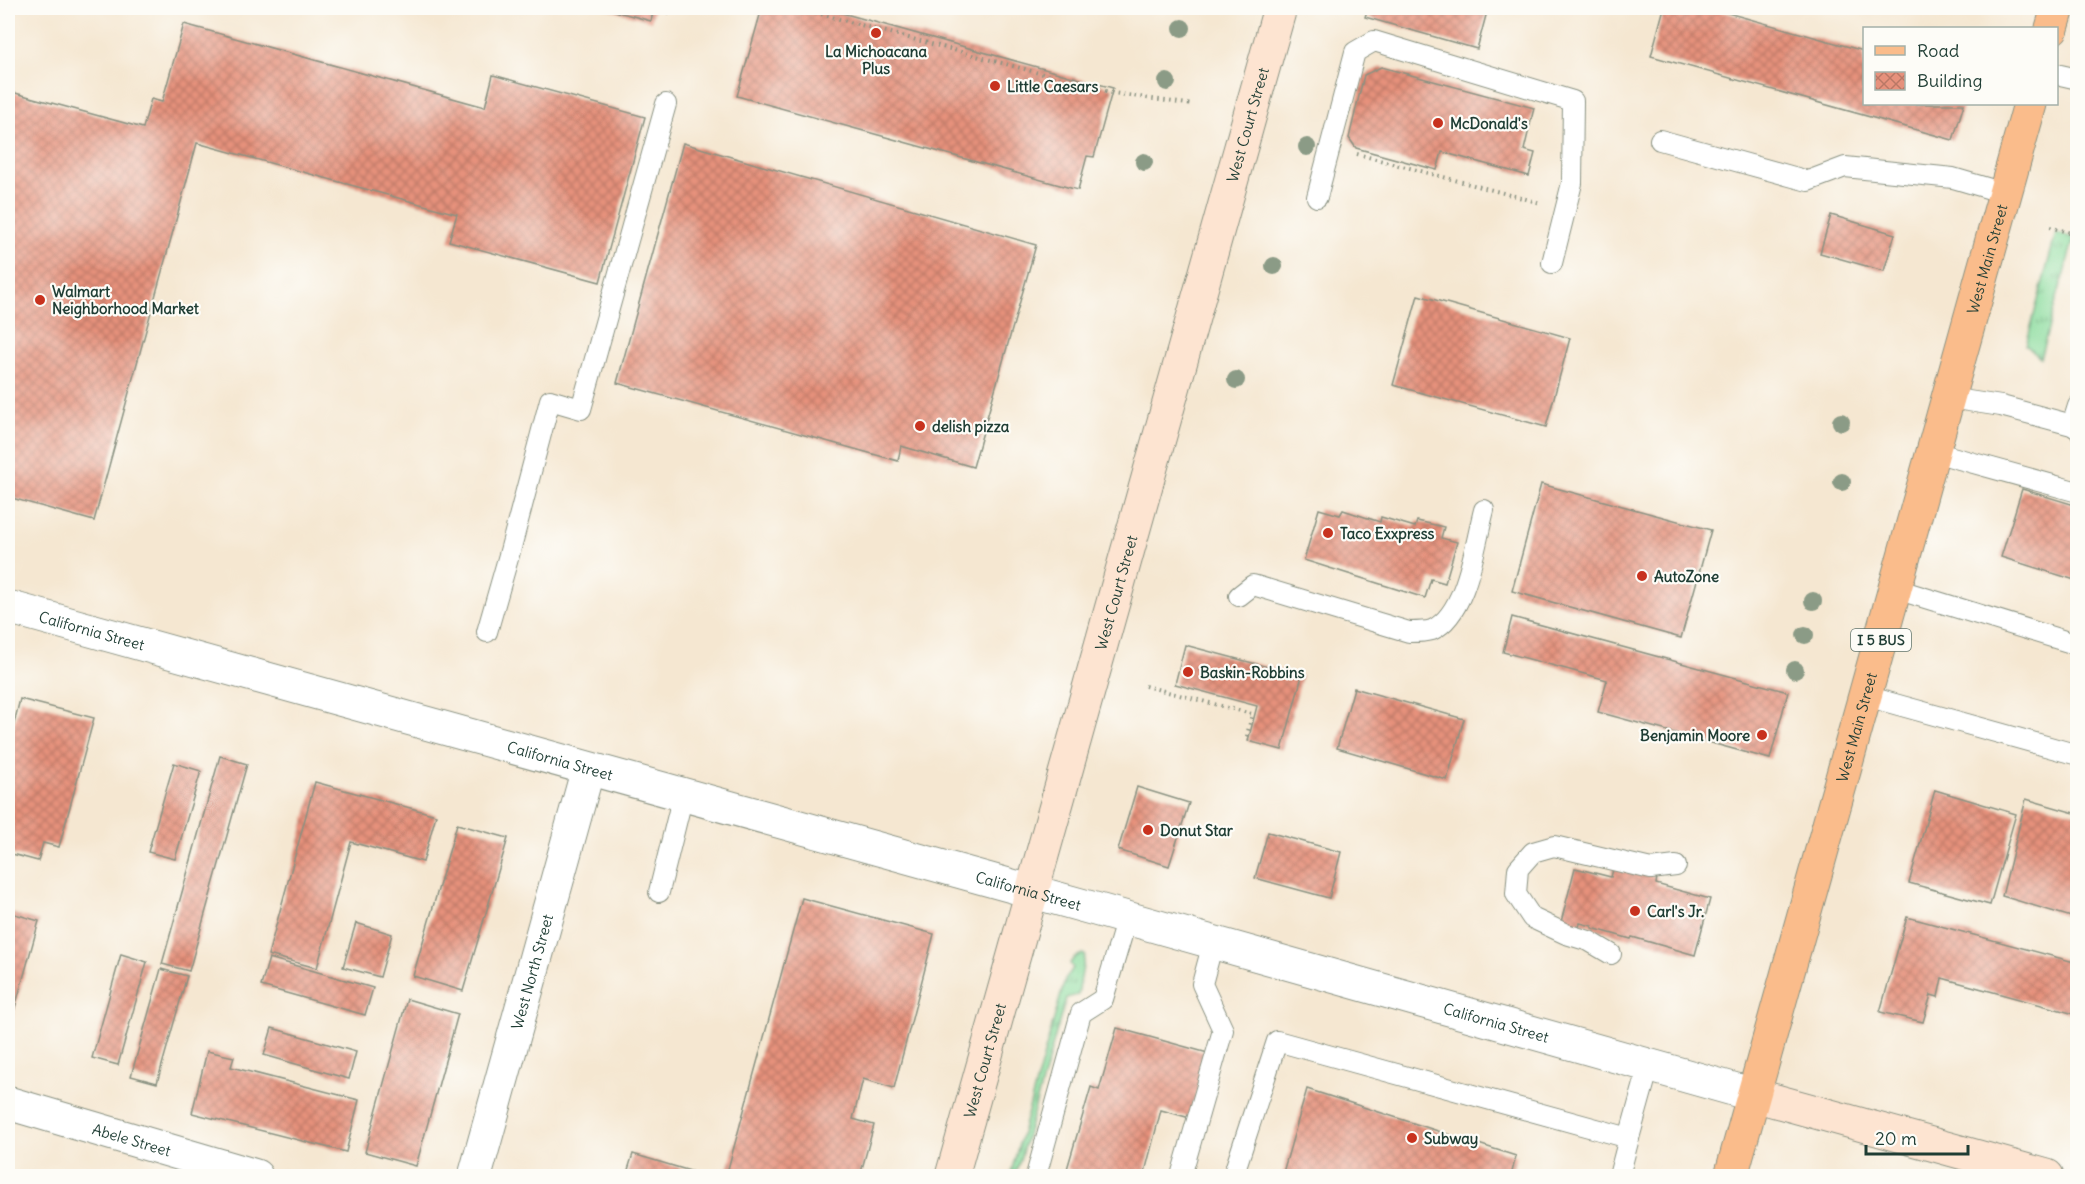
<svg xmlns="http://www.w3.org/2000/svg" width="2085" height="1184" viewBox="0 0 2085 1184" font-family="Delius,sans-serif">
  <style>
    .grass { fill: url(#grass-tufts); stroke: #548c68; stroke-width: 1.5 }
    .building { fill: url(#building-cross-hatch) }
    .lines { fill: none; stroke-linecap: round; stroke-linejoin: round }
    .lane-casing { stroke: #8a9282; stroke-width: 22 }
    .street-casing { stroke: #8a9282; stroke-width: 35 }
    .secondary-casing { stroke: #8a9282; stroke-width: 35 }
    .primary-casing { stroke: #8a9282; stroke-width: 35 }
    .path { stroke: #8a9282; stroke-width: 4; stroke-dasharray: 1.5 4.5; stroke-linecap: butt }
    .lane { stroke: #fff; stroke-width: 20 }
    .street { stroke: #fff; stroke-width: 33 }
    .secondary { stroke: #fde4d1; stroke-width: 33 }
    .primary { stroke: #fabc8b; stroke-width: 33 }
    .tree { fill: #8b9b86 }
    .poi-dot { fill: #c8321e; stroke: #fdfcf7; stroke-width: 2 }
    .labels { text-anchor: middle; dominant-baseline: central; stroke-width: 4.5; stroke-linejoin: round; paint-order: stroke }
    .shield { fill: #fdfcf7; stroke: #62766e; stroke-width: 1.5 }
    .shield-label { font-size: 14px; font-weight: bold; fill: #1f3d34 }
    .poi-label { font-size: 15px; font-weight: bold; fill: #1f3d34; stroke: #fdfcf7; text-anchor: start }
    .street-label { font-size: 15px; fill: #1f3d34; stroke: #fdfcf7 }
  </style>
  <defs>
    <pattern id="grass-tufts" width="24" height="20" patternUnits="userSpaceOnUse" patternTransform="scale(1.5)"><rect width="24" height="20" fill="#8adc9d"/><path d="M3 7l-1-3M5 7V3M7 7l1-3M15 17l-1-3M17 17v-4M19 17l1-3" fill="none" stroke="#70b481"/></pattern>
    <pattern id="building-cross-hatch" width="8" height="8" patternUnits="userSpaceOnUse" patternTransform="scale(1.5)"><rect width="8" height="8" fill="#e6917c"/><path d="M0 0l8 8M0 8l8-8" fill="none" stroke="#ba7866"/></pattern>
  </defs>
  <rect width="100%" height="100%" fill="#fdfcf7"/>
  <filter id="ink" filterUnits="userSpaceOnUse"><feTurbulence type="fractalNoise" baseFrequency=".0167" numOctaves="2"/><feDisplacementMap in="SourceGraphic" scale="12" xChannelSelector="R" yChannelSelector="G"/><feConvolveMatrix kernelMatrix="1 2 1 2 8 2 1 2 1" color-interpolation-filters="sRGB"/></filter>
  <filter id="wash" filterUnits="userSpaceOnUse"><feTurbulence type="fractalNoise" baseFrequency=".008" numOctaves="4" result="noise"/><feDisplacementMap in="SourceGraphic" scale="24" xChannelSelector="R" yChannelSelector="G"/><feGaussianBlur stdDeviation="1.35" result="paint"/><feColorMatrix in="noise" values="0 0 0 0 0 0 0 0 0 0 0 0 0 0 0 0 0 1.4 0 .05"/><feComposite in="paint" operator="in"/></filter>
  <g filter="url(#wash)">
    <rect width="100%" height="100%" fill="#f5e7d1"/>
    <g class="grass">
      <polygon points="2056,233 2074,238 2040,358 2026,345"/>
      <polygon points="1082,954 1085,955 1078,995 1066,998 1019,1163 1014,1176 1010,1176 1065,980 1073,968 1070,963 1074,958"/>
    </g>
    <g id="blocks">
      <g class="building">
        <polygon points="604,8 654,8 651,21"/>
        <polygon points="762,8 824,8 1113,88 1094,157 1087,156 1078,190 737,96"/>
        <polygon points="1368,8 1488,8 1477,49 1365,17"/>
        <polygon points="1664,8 1710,8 1864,51 1864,104 1964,104 1953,140 1651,56"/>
        <polygon points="184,24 485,107 493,75 645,117 600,282 449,241 457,214 197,143 94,521 8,497 8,91 143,128 151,99 162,102"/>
        <polygon points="1381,67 1534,108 1524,150 1535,153 1529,176 1442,152 1437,170 1356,148 1349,138 1364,75"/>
        <polygon points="683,143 1036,245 973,467 901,446 898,461 617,383"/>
        <polygon points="1831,215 1895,234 1884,271 1820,253"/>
        <polygon points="1418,295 1570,338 1546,427 1393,385"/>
        <polygon points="1541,484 1711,530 1681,638 1512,591"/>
        <polygon points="2022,489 2078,506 2078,581 2001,557"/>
        <polygon points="1319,509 1340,515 1343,510 1380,522 1381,517 1415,527 1417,521 1444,527 1441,538 1457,542 1445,583 1431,579 1425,598 1304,560"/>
        <polygon points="1512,617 1788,692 1770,759 1598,712 1607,680 1503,652"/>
        <polygon points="1185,645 1302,676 1282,750 1248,741 1257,706 1175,684"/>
        <polygon points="1354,688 1464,719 1447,780 1337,748"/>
        <polygon points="20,699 94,718 59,847 43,843 38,861 8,853 8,748"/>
        <polygon points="220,756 247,764 189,971 162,964"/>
        <polygon points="174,763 201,771 175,859 148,852"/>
        <polygon points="315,782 436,815 423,862 351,842 317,968 268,955"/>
        <polygon points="1137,787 1189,803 1169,866 1118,850"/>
        <polygon points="1935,790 2016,814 1990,905 1909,883"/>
        <polygon points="2026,799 2078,814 2078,919 2002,896"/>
        <polygon points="457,824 508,838 463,991 413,976"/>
        <polygon points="1268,832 1341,852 1329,898 1255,878"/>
        <polygon points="1614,866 1657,877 1656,884 1710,899 1695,955 1632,937 1631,939 1592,928 1592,926 1580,923 1579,927 1561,922 1575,868 1611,877"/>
        <polygon points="802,898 934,934 894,1088 863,1079 853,1119 874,1125 860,1176 756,1176 728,1169"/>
        <polygon points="8,912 39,921 8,1033"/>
        <polygon points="1907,917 2078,963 2078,1015 1942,978 1938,997 1931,995 1923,1022 1880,1012"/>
        <polygon points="356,923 392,934 380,977 343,967"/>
        <polygon points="121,954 147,962 118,1065 92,1058"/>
        <polygon points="269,958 373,988 365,1015 261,986"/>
        <polygon points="161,969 187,976 157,1083 131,1076"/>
        <polygon points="407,999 458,1014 416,1166 365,1152"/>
        <polygon points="272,1028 356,1052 349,1079 264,1055"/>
        <polygon points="1117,1028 1208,1053 1190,1118 1161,1110 1144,1176 1090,1176 1067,1169 1091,1087 1099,1090"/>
        <polygon points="207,1051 234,1057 231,1067 359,1100 346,1152 192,1113"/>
        <polygon points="1307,1089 1516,1156 1511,1176 1282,1176"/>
        <polygon points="633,1154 707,1176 626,1176"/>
      </g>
    </g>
  </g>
  <g filter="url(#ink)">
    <use href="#blocks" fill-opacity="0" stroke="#8a9282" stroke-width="1.5"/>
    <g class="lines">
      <g class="lane-casing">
        <g id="lane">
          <polyline points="2056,74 2078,79"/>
          <polyline points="1660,140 1808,181 1845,167 1953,178 2004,193"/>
          <polyline points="1317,197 1355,52 1374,41 1573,101 1572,183 1552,263"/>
          <polyline points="1949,398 2001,406 2072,425 2078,429"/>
          <polyline points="2072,425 2078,406"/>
          <polyline points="1934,452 2078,492"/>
          <polyline points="1896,589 2078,645"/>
          <path d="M1239 596 1253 585 1409 632C1416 632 1426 632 1432 630 1467 614 1475 544 1484 510"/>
          <polyline points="487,632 509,555 550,400 581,409 666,104"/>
          <polyline points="1866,696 2078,755"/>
          <polyline points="659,892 683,795"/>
          <polyline points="1611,954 1589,941 1566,934 1532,918 1516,894 1518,869 1533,852 1554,846 1651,869 1676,866"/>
          <polyline points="1629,1138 1649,1066"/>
          <polyline points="1036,1176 1081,1013 1103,999 1127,918"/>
          <polyline points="1181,1176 1223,1030 1202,984 1213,943"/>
          <polyline points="1233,1176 1277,1041 1629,1138 1619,1176"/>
        </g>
      </g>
      <g class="street-casing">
        <g id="street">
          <path id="s1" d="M8 607 1095 909 1754 1095"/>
          <path id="s2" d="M8 1103 256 1176"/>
          <path id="s3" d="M475 1176 588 769"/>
        </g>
      </g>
      <g class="secondary-casing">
        <g id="secondary">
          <polyline points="1754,1095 2047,1176"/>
          <path id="s4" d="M952 1176 1280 8"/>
        </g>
      </g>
      <g class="primary-casing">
        <g id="primary">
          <polyline points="2052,28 2058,8"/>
          <path id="s5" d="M1731 1176 2030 104"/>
        </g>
      </g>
      <g class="path">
        <polyline points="798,8 1113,93 1193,105"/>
        <polyline points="667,14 669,8"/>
        <polyline points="1357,154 1541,203"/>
        <polyline points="2050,227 2078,235"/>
        <polyline points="1145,686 1252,714 1246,740"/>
      </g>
      <use href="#lane" class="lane"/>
      <use href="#street" class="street"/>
      <use href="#secondary" class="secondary"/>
      <use href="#primary" class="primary"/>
    </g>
    <g class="tree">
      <circle cx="1182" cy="28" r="9"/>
      <circle cx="1167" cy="82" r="9"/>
      <circle cx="1307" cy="147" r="9"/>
      <circle cx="1144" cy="162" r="9"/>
      <circle cx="1274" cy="266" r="9"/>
      <circle cx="1236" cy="380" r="9"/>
      <circle cx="1841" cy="422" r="9"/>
      <circle cx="1842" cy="482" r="9"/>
      <circle cx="1813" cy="601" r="9"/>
      <circle cx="1805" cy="635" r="9"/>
      <circle cx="1795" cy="670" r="9"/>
    </g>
  </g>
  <g class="poi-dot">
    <circle cx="876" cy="33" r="6"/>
    <circle cx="995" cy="86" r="6"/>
    <circle cx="1438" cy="123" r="6"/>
    <circle cx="40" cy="300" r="6"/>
    <circle cx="920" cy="426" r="6"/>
    <circle cx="1328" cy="533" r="6"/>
    <circle cx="1642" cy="576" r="6"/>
    <circle cx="1188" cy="672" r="6"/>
    <circle cx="1762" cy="735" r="6"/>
    <circle cx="1148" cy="830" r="6"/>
    <circle cx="1635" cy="911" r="6"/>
    <circle cx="1412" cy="1138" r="6"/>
  </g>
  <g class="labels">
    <rect class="shield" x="1851" y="629" width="60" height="22" rx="4.5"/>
    <g class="shield-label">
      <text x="1881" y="640">I 5 BUS</text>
    </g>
    <g class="poi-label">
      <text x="876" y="51" text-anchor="middle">La Michoacana<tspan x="876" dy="17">Plus</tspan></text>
      <text x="1007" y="86">Little Caesars</text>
      <text x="1450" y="123">McDonald's</text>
      <text x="52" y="291">Walmart<tspan x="52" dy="17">Neighborhood Market</tspan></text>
      <text x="932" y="426">delish pizza</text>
      <text x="1340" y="533">Taco Exxpress</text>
      <text x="1654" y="576">AutoZone</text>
      <text x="1200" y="672">Baskin-Robbins</text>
      <text x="1750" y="735" text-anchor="end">Benjamin Moore</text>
      <text x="1160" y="830">Donut Star</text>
      <text x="1647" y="911">Carl's Jr.</text>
      <text x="1424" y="1138">Subway</text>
    </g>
    <g class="street-label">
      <text stroke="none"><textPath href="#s4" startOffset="1092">West Court Street</textPath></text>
      <text stroke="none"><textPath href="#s5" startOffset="952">West Main Street</textPath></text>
      <text stroke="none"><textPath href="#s4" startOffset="606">West Court Street</textPath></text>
      <text stroke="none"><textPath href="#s1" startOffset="87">California Street</textPath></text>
      <text stroke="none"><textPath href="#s5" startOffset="466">West Main Street</textPath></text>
      <text stroke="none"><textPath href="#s1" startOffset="573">California Street</textPath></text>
      <text stroke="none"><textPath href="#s1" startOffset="1059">California Street</textPath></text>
      <text stroke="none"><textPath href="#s3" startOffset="212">West North Street</textPath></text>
      <text stroke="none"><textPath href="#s1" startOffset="1545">California Street</textPath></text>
      <text stroke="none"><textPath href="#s4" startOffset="120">West Court Street</textPath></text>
      <text stroke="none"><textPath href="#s2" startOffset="129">Abele Street</textPath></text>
    </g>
  </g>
  <rect width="2085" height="1184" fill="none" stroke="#fdfcf7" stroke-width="30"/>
  <rect x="1863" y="27" width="195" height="78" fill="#fdfcf7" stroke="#a4b0a9" stroke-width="1.5"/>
  <rect x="1875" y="46" width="30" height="9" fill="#fabc8b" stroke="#a4b0a9" stroke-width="1.5"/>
  <text x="1917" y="57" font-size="18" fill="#1f3d34">Road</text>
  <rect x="1875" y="72" width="30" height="18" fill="url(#building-cross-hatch)" stroke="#a4b0a9" stroke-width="1.5"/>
  <text x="1917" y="87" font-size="18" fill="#1f3d34">Building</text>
  <path d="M1866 1145v9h102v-9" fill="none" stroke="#1f3d34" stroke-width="3"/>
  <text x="1875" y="1145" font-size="18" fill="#1f3d34" stroke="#fdfcf7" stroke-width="4.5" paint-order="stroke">20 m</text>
</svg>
